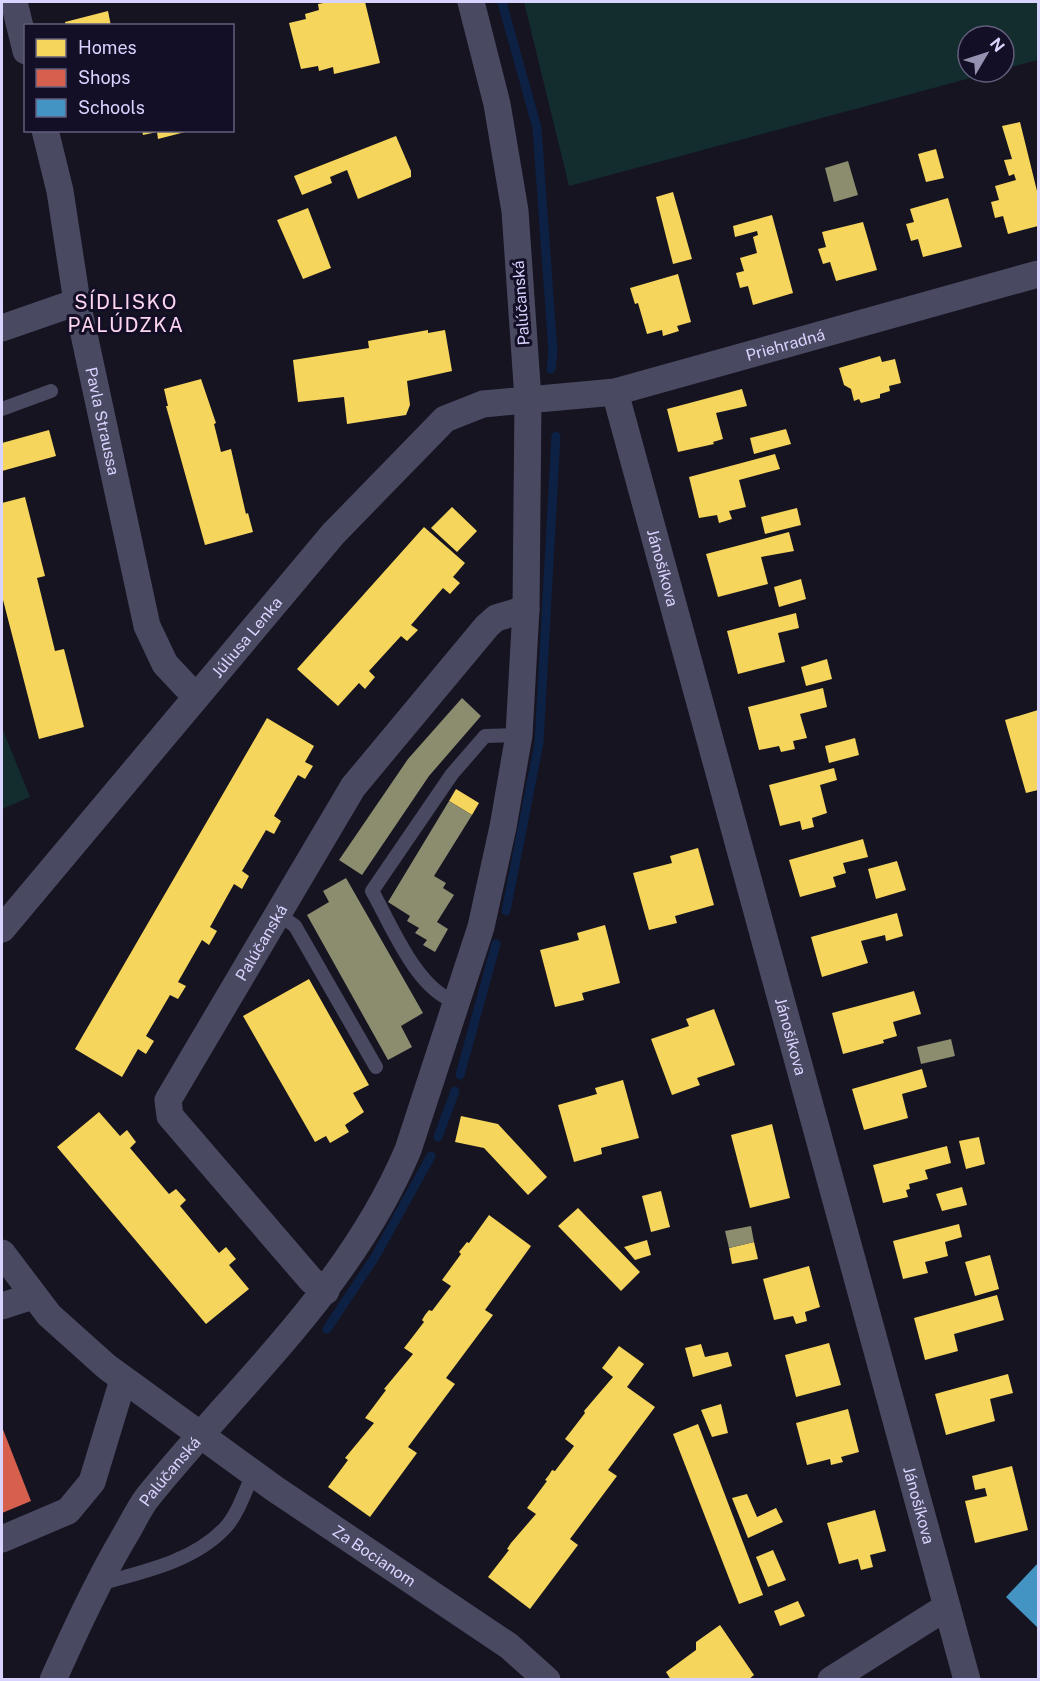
<svg xmlns="http://www.w3.org/2000/svg" width="1040" height="1681" viewBox="0 0 1040 1681" font-family="'Public Sans',sans-serif">
  <style>
    .green { fill: #132c2d }
    .homes { fill: #f6d55c }
    .shops { fill: #d6604d }
    .schools { fill: #4393c3 }
    .industry { fill: #8c8c6e }
    .lines { fill: none; stroke-linecap: round; stroke-linejoin: round }
    .stream { stroke: #0d2144; stroke-width: 9 }
    .lane { stroke: #4a4962; stroke-width: 14 }
    .street { stroke: #4a4962; stroke-width: 27 }
    .labels { text-anchor: middle; dominant-baseline: central; stroke-width: 6; stroke-linejoin: round; paint-order: stroke }
    .street-label { font-size: 16px; fill: #d9d4ff; stroke: #130f26 }
    .quarter-label { font-size: 20px; letter-spacing: 1.5px; fill: #ffd6f0; stroke: #130f26 }
  </style>
  <rect width="100%" height="100%" fill="#161421"/>
  <g class="green">
    <polygon points="524,2 1038,2 1038,60 1004,69 1004,36 968,36 968,72 993,72 569,186"/>
    <polygon points="2,728 30,797 2,809"/>
  </g>
  <g class="homes">
    <polygon points="329,2 365,2 380,63 334,74 333,67 319,71 318,66 301,69 289,23 306,19 305,14 319,10 318,4"/>
    <polygon points="108,11 111,26 66,26 65,22"/>
    <polygon points="1020,122 1038,195 1038,226 1008,234 1003,216 995,218 991,202 999,200 995,186 1016,180 1014,174 1009,176 1004,160 1012,159 1002,126"/>
    <polygon points="142,130 188,130 189,131 158,139 157,132 143,135"/>
    <polygon points="396,136 411,171 411,177 358,199 347,170 330,177 332,183 302,195 294,176"/>
    <polygon points="936,149 944,178 926,182 918,154"/>
    <polygon points="673,192 692,259 673,264 656,197"/>
    <polygon points="948,198 962,247 923,257 918,239 911,241 906,224 914,222 910,209"/>
    <polygon points="308,208 331,268 303,279 277,220"/>
    <polygon points="772,215 793,293 753,305 748,286 740,288 736,273 744,271 740,258 757,253 753,237 758,235 757,231 735,237 733,226"/>
    <polygon points="863,222 877,270 836,281 830,262 823,264 818,249 826,247 822,232"/>
    <polygon points="678,274 691,322 677,326 679,331 663,336 662,330 647,334 638,303 635,304 630,288"/>
    <polygon points="428,330 428,333 445,330 452,371 407,381 410,405 406,415 347,424 344,397 298,402 293,360 369,348 368,341"/>
    <polygon points="880,356 882,362 895,359 901,383 889,386 890,391 880,394 880,398 861,403 859,399 854,401 851,389 844,385 839,368"/>
    <polygon points="201,379 216,423 214,424 221,452 231,449 246,514 248,513 253,532 205,545 166,406 168,406 164,389"/>
    <polygon points="742,389 747,406 716,413 723,439 713,442 714,444 678,452 667,409"/>
    <polygon points="786,429 791,444 754,454 750,438"/>
    <polygon points="49,430 56,456 2,471 2,443"/>
    <polygon points="775,454 780,469 739,480 746,507 729,511 732,519 719,523 717,515 699,518 689,477"/>
    <polygon points="25,497 45,576 37,578 55,651 64,649 84,727 39,739 2,596 2,503"/>
    <polygon points="452,507 477,531 457,552 431,528"/>
    <polygon points="797,508 801,525 765,534 761,517"/>
    <polygon points="424,527 465,563 453,577 460,583 450,594 443,588 411,625 418,630 407,641 401,636 369,671 375,677 365,689 359,683 338,706 297,669"/>
    <polygon points="789,532 794,551 761,557 768,584 718,597 706,554"/>
    <polygon points="801,579 806,599 779,607 774,587"/>
    <polygon points="796,613 799,628 778,633 785,662 738,674 727,631"/>
    <polygon points="827,659 832,679 806,686 801,667"/>
    <polygon points="823,688 827,707 800,714 807,738 793,741 795,749 781,752 779,746 759,750 748,707"/>
    <polygon points="1038,710 1038,790 1026,793 1005,720"/>
    <polygon points="267,718 314,746 305,762 313,766 305,779 298,775 274,816 281,821 274,834 266,830 242,871 249,876 242,889 234,884 210,927 217,931 209,945 202,940 178,982 186,986 178,999 170,995 146,1036 154,1041 146,1054 138,1049 122,1077 75,1049"/>
    <polygon points="855,738 859,755 829,763 825,746"/>
    <polygon points="834,768 837,780 820,785 827,813 812,818 814,827 802,830 800,821 780,826 769,785"/>
    <polygon points="456,789 479,803 472,815 449,801"/>
    <polygon points="863,839 868,857 843,863 846,873 833,877 836,887 800,897 789,860"/>
    <polygon points="698,848 714,905 675,916 677,923 649,930 633,873 672,863 670,856"/>
    <polygon points="897,861 906,890 876,899 868,869"/>
    <polygon points="897,913 903,936 886,941 885,935 861,941 868,963 822,977 811,937"/>
    <polygon points="605,925 620,983 582,993 584,1000 555,1007 540,950 579,940 577,933"/>
    <polygon points="309,979 369,1085 353,1093 364,1112 345,1125 349,1132 330,1143 326,1136 315,1142 243,1016"/>
    <polygon points="914,991 921,1014 893,1022 897,1036 883,1040 884,1043 843,1054 832,1013"/>
    <polygon points="714,1009 735,1065 697,1078 700,1085 672,1095 651,1039 689,1026 686,1019"/>
    <polygon points="922,1069 927,1087 902,1094 908,1118 864,1130 852,1089"/>
    <polygon points="623,1080 639,1138 601,1148 602,1154 574,1162 558,1105 597,1094 595,1088"/>
    <polygon points="99,1112 120,1136 127,1130 136,1142 130,1148 169,1194 176,1189 186,1200 180,1206 219,1253 226,1247 236,1259 229,1265 249,1289 206,1324 57,1147"/>
    <polygon points="461,1116 498,1124 547,1177 528,1195 484,1148 455,1142"/>
    <polygon points="772,1124 790,1198 750,1208 731,1135"/>
    <polygon points="979,1137 985,1164 966,1169 959,1141"/>
    <polygon points="947,1146 951,1163 925,1170 928,1179 909,1184 910,1189 906,1190 908,1197 883,1203 873,1165"/>
    <polygon points="962,1187 967,1205 942,1211 936,1194"/>
    <polygon points="661,1191 670,1227 651,1232 642,1196"/>
    <polygon points="578,1208 640,1272 621,1291 558,1226"/>
    <polygon points="489,1215 531,1246 485,1310 493,1315 446,1378 455,1384 408,1447 417,1453 370,1517 328,1487 348,1460 345,1458 374,1423 365,1418 386,1390 384,1389 413,1354 404,1348 424,1322 422,1320 425,1315 429,1310 432,1311 451,1286 442,1280 461,1254 459,1252 467,1242 469,1243"/>
    <polygon points="959,1224 962,1237 945,1242 948,1256 925,1262 928,1273 903,1279 893,1241"/>
    <polygon points="647,1240 651,1255 635,1260 624,1247"/>
    <polygon points="754,1242 758,1259 732,1264 729,1248"/>
    <polygon points="990,1255 999,1289 975,1296 965,1262"/>
    <polygon points="809,1266 820,1307 805,1312 807,1321 796,1324 793,1316 774,1320 763,1279"/>
    <polygon points="997,1295 1004,1320 954,1334 958,1351 925,1360 914,1318"/>
    <polygon points="829,1343 841,1385 796,1397 785,1355"/>
    <polygon points="701,1344 705,1357 728,1352 732,1366 693,1377 685,1348"/>
    <polygon points="619,1346 644,1364 627,1387 655,1407 608,1470 617,1476 570,1539 578,1545 530,1609 488,1577 509,1550 507,1549 511,1543 536,1514 527,1508 547,1481 545,1480 549,1475 552,1470 555,1471 574,1446 565,1439 585,1413 584,1411 613,1377 602,1368"/>
    <polygon points="1008,1374 1013,1393 990,1399 995,1421 946,1435 935,1394"/>
    <polygon points="721,1404 728,1433 712,1437 701,1410"/>
    <polygon points="848,1409 859,1452 841,1457 843,1462 831,1465 830,1459 807,1465 796,1423"/>
    <polygon points="698,1424 763,1595 739,1604 673,1434"/>
    <polygon points="1012,1466 1028,1530 975,1543 965,1501 987,1496 985,1488 975,1490 972,1476"/>
    <polygon points="747,1494 757,1517 776,1508 783,1522 748,1538 732,1498"/>
    <polygon points="875,1510 886,1551 870,1555 873,1567 861,1570 858,1559 839,1564 827,1523"/>
    <polygon points="773,1550 786,1580 768,1587 756,1557"/>
    <polygon points="798,1601 805,1616 780,1626 774,1611"/>
    <polygon points="720,1625 754,1675 748,1680 671,1680 666,1672 696,1650 696,1642"/>
  </g>
  <polygon class="shops" points="2,1427 31,1501 2,1513"/>
  <polygon class="schools" points="1038,1563 1038,1628 1006,1597"/>
  <g class="industry">
    <polygon points="848,161 858,195 834,202 825,168"/>
    <polygon points="462,698 481,716 429,776 362,875 339,860 408,759"/>
    <polygon points="449,801 472,815 434,876 446,883 443,888 454,895 437,922 448,929 435,952 423,945 427,940 415,933 419,928 407,921 410,916 388,902"/>
    <polygon points="346,878 423,1013 401,1026 412,1047 388,1060 307,915 329,902 323,891"/>
    <polygon points="951,1039 955,1056 921,1064 917,1047"/>
    <polygon points="751,1226 754,1242 729,1248 725,1231"/>
  </g>
  <g class="lines">
    <g class="stream">
      <polyline points="502,2 537,128 553,352 551,369"/>
      <polyline points="506,911 539,743 556,436"/>
      <polyline points="460,1075 496,944"/>
      <polyline points="438,1137 455,1091"/>
      <polyline points="327,1329 375,1257 431,1156"/>
    </g>
    <g class="lane">
      <polyline points="2,409 51,391"/>
      <polyline points="278,914 295,926 376,1067"/>
      <path d="M456 1002C416 989 392 926 372 891L452 774 485 736 519 735"/>
      <path d="M99 1584C142 1572 193 1562 225 1528 238 1514 245 1491 253 1474"/>
    </g>
    <g class="street">
      <polyline points="14,2 26,51"/>
      <path id="s1" d="M45 130 60 191 77 302 147 626 165 664 196 697"/>
      <polyline points="2,328 77,302"/>
      <path id="s2" d="M615 392 967 1680"/>
      <path id="s3" d="M2 929 333 534 445 419 483 404 615 392 1038 274"/>
      <path id="s4" d="M2 1253 49 1315 107 1367 275 1489 509 1646 547 1680"/>
      <path id="s5" d="M326 1291 311 1280 170 1116 168 1100 353 787 487 626 496 618 526 609"/>
      <polyline points="2,1306 33,1296"/>
      <polyline points="2,1539 68,1511 92,1482 123,1380"/>
      <path id="s6" d="M53 1680C75 1631 97 1583 124 1537 132 1524 138 1510 147 1498 239 1384 349 1289 408 1150L481 927 503 827 519 735 526 609 528 399 515 211 497 104 471 2"/>
      <polyline points="831,1680 945,1608"/>
    </g>
  </g>
  <g class="labels">
    <g class="street-label">
      <text transform="translate(521 303) rotate(-94)">Palúčanská</text>
      <text stroke="none"><textPath href="#s3" startOffset="1026">Priehradná</textPath></text>
      <text stroke="none"><textPath href="#s1" startOffset="297">Pavla Straussa</textPath></text>
      <text stroke="none"><textPath href="#s2" startOffset="182">Jánošíkova</textPath></text>
      <text stroke="none"><textPath href="#s3" startOffset="381">Júliusa Lenka</textPath></text>
      <text stroke="none"><textPath href="#s5" startOffset="434">Palúčanská</textPath></text>
      <text stroke="none"><textPath href="#s2" startOffset="668">Jánošíkova</textPath></text>
      <text stroke="none"><textPath href="#s6" startOffset="240">Palúčanská</textPath></text>
      <text stroke="none"><textPath href="#s2" startOffset="1154">Jánošíkova</textPath></text>
      <text stroke="none"><textPath href="#s4" startOffset="483">Za Bocianom</textPath></text>
    </g>
    <g class="quarter-label">
      <text x="126" y="302">SÍDLISKO<tspan x="126" dy="23">PALÚDZKA</tspan></text>
    </g>
  </g>
  <rect width="1040" height="1681" fill="none" stroke="#d9d4ff" stroke-width="6"/>
  <rect x="24" y="24" width="210" height="108" fill="#130f26" stroke="#625e7d" stroke-width="1.5"/>
  <rect x="36" y="39" width="30" height="18" fill="#f6d55c" stroke="#625e7d" stroke-width="1.5"/>
  <text x="78" y="54" font-size="18" fill="#d9d4ff">Homes</text>
  <rect x="36" y="69" width="30" height="18" fill="#d6604d" stroke="#625e7d" stroke-width="1.5"/>
  <text x="78" y="84" font-size="18" fill="#d9d4ff">Shops</text>
  <rect x="36" y="99" width="30" height="18" fill="#4393c3" stroke="#625e7d" stroke-width="1.5"/>
  <text x="78" y="114" font-size="18" fill="#d9d4ff">Schools</text>
  <g transform="translate(986 54) rotate(51)"><circle r="28" fill="#130f26" stroke="#625e7d" stroke-width="1.5"/>
  <path d="M0-4.5L10 22L0 15L-10 22Z" fill="#9591b1"/>
  <text y="-9" font-size="16" font-weight="bold" text-anchor="middle" fill="#d9d4ff">N</text>
  </g>
</svg>
